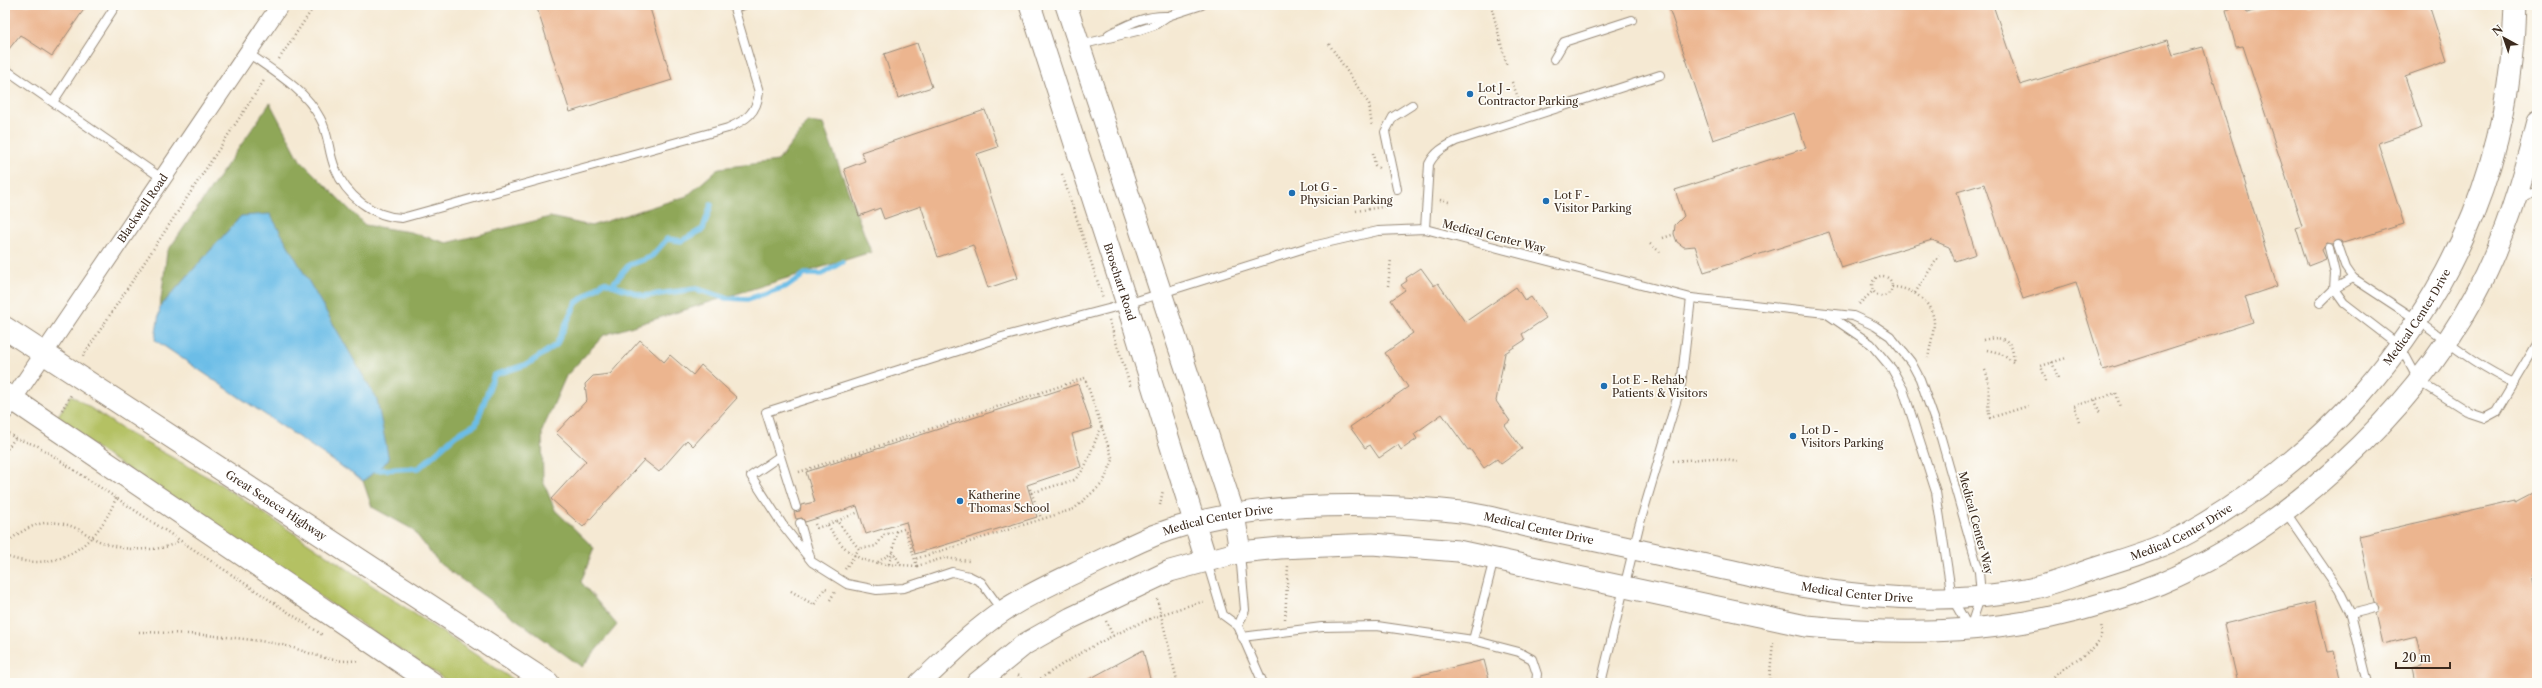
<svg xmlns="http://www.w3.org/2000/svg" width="2542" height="688" viewBox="0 0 2542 688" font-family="'Libre Caslon Text',serif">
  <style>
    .green { fill: #b4c163; stroke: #787640 }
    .forest { fill: #8fa759; stroke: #65683c }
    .water { fill: #6cbde7; stroke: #547482 }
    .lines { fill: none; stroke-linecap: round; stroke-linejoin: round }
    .stream { stroke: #6cbde7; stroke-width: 5.5 }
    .building { fill: #ecb58f }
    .service-casing { stroke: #988a78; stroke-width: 10 }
    .minor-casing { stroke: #988a78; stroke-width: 19 }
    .tertiary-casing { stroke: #988a78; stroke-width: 23 }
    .secondary-casing { stroke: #988a78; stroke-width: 24 }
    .path { stroke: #988a78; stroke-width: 2.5; stroke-dasharray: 1 3; stroke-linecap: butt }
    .service { stroke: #fff; stroke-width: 8 }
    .minor { stroke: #fff; stroke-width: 17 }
    .tertiary { stroke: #fff; stroke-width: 21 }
    .secondary { stroke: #fff; stroke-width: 22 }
    .poi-dot { fill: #1f6fb2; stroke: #fdfcf7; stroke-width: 1.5 }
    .labels { text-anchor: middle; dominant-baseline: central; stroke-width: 3.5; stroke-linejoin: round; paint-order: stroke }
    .poi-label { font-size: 11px; fill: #3b2a1e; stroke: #fdfcf7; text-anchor: start }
    .street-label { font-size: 11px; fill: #3b2a1e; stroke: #fdfcf7 }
  </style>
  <rect width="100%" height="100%" fill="#fdfcf7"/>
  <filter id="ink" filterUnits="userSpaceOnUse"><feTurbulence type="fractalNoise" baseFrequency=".025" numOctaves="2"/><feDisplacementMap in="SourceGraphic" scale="8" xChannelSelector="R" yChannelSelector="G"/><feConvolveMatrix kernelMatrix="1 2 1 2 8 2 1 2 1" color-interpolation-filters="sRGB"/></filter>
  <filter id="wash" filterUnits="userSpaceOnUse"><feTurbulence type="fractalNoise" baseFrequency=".012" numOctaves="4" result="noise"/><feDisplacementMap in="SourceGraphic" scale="16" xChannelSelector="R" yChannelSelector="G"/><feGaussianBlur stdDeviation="0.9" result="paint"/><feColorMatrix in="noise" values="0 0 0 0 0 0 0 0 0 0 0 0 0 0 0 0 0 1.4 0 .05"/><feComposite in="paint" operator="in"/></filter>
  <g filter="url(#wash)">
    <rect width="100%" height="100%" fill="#f5e9d3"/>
    <polygon class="green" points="71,395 128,433 220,484 518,683 450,683 84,440 56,419"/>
    <polygon class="forest" points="270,103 300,160 365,225 410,232 447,243 550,217 591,226 687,196 719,168 778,161 808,122 823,124 871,252 604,335 566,376 542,431 543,481 555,510 594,548 581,582 617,625 582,667 440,564 412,529 372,507 363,481 389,460 241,216 160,307 167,252"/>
    <polygon class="water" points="270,214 377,400 389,460 363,481 155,340 160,307 241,216"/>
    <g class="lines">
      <g class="stream">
        <polyline points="612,285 629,265 651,257 667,239 682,241 703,229 711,205"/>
        <polyline points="377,470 419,468 456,435 476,424 494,375 528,364 556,345 576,303 604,282 644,296 696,289 726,298 748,299 788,286 805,274 822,274 842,262"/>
      </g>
    </g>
    <g id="blocks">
      <g class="building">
        <polygon points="5,5 87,5 52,56 20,35 5,54"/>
        <polygon points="536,5 649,5 672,80 570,112"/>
        <polygon points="1668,5 1993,5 2020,85 2168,40 2173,55 2203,47 2277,286 2245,297 2253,322 2103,370 2076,282 2023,299 1984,184 1957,192 1976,254 1955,261 1949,247 1932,240 1841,268 1829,232 1704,272 1695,246 1684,247 1677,242 1674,234 1675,225 1684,216 1675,190 1806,148 1794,113 1713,140"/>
        <polygon points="2241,5 2244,5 2247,13 2272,5 2429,5 2447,61 2405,76 2422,128 2378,143 2404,224 2343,243 2339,240 2333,244 2327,243 2322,250 2326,259 2308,266 2296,228 2302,226 2243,46 2236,47 2226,10"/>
        <polygon points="917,43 932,87 898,98 884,54"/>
        <polygon points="985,110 998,147 977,154 1018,278 988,288 973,245 938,257 921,206 884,219 880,208 859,216 844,169 865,161 861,152"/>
        <polygon points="1421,268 1434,286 1438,283 1465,322 1516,287 1525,301 1531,297 1546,318 1522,334 1525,340 1505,353 1496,401 1510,421 1505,425 1522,449 1501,464 1497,459 1484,468 1470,449 1468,450 1442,414 1414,434 1417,439 1401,450 1398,445 1379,458 1370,445 1365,448 1350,427 1408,387 1385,353 1413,333 1391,300 1405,290 1401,285 1407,281 1406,278"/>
        <polygon points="640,340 664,362 670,355 693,375 701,365 737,398 693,446 687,440 659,472 644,460 583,527 551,499 586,461 556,433 587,400 585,384 593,376 610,374"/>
        <polygon points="1078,384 1092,428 1072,434 1081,467 1027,485 1037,517 915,554 906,522 866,534 857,506 805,522 802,518 796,519 794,512 800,511 801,505 815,502 806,472"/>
        <polygon points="2537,491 2537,574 2533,575 2537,594 2537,683 2416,683 2413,667 2423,665 2416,636 2383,644 2376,613 2380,607 2374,603 2359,536 2516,500 2516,502"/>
        <polygon points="2315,602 2327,652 2334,651 2341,683 2238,683 2224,624"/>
        <polygon points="1143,650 1151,683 1082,683"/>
        <polygon points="1484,660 1490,683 1413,683 1413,677"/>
      </g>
    </g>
  </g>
  <g filter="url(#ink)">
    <use href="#blocks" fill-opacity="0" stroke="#988a78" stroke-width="1"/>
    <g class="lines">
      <g class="service-casing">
        <g id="service">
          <polyline points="733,5 734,8 744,5"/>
          <path d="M1109 34C1129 24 1145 15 1168 16"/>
          <polyline points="1080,45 1137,31 1155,25 1168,16 1202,5"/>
          <path d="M248 53C273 71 305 89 320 118 329 133 328 152 335 168 346 196 373 217 402 218L728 128C746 120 757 113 759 92L734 8"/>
          <polyline points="1554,59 1564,42 1632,20"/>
          <polyline points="5,69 163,179"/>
          <polyline points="53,102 116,5"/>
          <polyline points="1397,189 1385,132 1393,117 1412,105"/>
          <polyline points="2519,198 2537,190"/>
          <path d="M1425 229 1429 164C1435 152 1444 147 1456 141L1660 75"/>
          <path d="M2338 245 2346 268 2353 278C2374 292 2396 306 2417 320 2449 343 2478 367 2514 383"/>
          <polyline points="2329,248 2335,273 2334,289 2344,303 2400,346 2419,381 2470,413 2485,418 2496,412 2537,343"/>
          <polyline points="2320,303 2334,289 2353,278"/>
          <polyline points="1827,314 1871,344 1892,369 1903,389 1936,492 1952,598 1969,628"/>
          <polyline points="780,456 766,412 1002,337 1127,304 1308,247 1378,231 1425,229 1691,298 1853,316 1875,326 1890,336 1911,362 1920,379 1941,438 1979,572 1981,595 1970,628"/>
          <polyline points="796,507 780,456 751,476 782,524 812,562 847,584 877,590 904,588 952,572 969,576 981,582 1002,611"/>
          <polyline points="2285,511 2339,590 2351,614 2368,683"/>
          <polyline points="800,523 810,557"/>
          <polyline points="1207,562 1223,615 1238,626 1263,683"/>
          <polyline points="2351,614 2375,608"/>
          <polyline points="1238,626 1245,610 1240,553"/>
          <polyline points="1242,637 1322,627 1377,626 1473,640 1519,652 1532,659 1537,674 1536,683"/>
          <polyline points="1473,640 1494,559"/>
          <polyline points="1601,683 1639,526 1681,385 1691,298"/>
        </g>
      </g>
      <g class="minor-casing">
        <g id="minor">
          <path id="s1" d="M5 411 280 5"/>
        </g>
      </g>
      <g class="tertiary-casing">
        <g id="tertiary">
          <path id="s2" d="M1030 5 1127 304 1206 560"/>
          <polyline points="1066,5 1234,514 1240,552"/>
          <path id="s3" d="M920 683C947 658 973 631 1003 611 1030 593 1062 579 1091 565 1112 555 1133 544 1155 535 1244 501 1366 501 1461 512 1490 516 1520 525 1549 531 1607 543 1666 556 1724 569 1753 575 1782 583 1812 588 1884 600 1958 603 2030 589 2050 585 2069 577 2087 571 2122 559 2158 550 2190 532 2252 496 2312 449 2360 395 2459 282 2511 155 2515 5"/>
          <path d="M977 683 1025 644 1071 618 1170 571 1240 552 1280 548 1372 544 1458 551 1806 626C1887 634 1971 635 2051 617 2087 609 2124 598 2159 584 2284 532 2410 415 2474 297 2504 242 2522 182 2537 122"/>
        </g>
      </g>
      <g class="secondary-casing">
        <g id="secondary">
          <path id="s4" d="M5 328 548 683"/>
          <polyline points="5,394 432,683"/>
        </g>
      </g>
      <g class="path">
        <polyline points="1491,5 1507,67"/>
        <polyline points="1614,5 1624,9"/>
        <polyline points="1329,44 1369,104 1372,127"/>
        <polyline points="279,59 315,5"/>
        <polyline points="1512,82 1522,108"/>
        <polyline points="1373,153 1375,165 1380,169"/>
        <polyline points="1062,174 1103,298"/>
        <polyline points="1440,200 1449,202"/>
        <polyline points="1356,211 1388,206"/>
        <polyline points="1663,238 1672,235"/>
        <polyline points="1650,244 1660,252"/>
        <circle cx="1882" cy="286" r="10"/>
        <polyline points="1388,286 1391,259"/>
        <path d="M1892 287C1911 287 1932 301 1934 321 1934 333 1930 346 1928 358"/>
        <polyline points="1915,293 1939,256"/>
        <polyline points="1859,304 1873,291"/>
        <polyline points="1109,320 1131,388"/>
        <path d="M1983 340C2003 335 2015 340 2013 363"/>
        <polyline points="1987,350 2000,353 2013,362"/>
        <polyline points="83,356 265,79"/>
        <polyline points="2052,362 2058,378"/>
        <path d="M1985 370C1993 389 1985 398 1990 418L2028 406"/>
        <polyline points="2046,381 2041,366 2066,358"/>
        <polyline points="2095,400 2100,414"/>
        <polyline points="62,410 71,395"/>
        <polyline points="2079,421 2074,406 2116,393 2120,407"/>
        <polyline points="5,431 15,438 38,446 324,636"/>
        <polyline points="5,452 15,438"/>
        <polyline points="1673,461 1713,458 1739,462"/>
        <polyline points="799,472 1085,378 1113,460 1103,483 1074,509 915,559"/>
        <polyline points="1030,489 1041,518"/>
        <path d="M1031 493 1074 480C1090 466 1091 445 1102 427"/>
        <polyline points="1160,505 1163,490"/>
        <polyline points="837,521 859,512"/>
        <polyline points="815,524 817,528 837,521 859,549 876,546 884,535 907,528"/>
        <path d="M828 525C852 567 873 563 917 566L905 529"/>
        <polyline points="896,531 893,552 901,565"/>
        <path d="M5 544C28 525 48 515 78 529 86 533 93 539 102 542 117 548 132 550 147 549 159 549 170 547 180 540"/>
        <path d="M5 556C57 575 97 546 116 498"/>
        <polyline points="878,562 893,552"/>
        <polyline points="889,564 892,553"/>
        <polyline points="917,566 944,558 969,561"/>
        <polyline points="845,569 859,549"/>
        <polyline points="791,591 814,605 825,588 828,589"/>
        <polyline points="1157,599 1177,680 1165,683"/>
        <polyline points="830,600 836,590"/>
        <polyline points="1285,619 1288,566"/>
        <polyline points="1106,621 1113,636"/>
        <path d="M139 632C184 633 229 636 273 643 304 648 327 665 359 660"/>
        <polyline points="1018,675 1024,683"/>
        <polyline points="567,679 573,683"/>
        <path d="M1034 683C1086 647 1144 616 1206 601"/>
        <polyline points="1769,683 1773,642"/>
        <path d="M2049 683C2065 658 2107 654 2101 624"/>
      </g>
      <use href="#service" class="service"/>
      <use href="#minor" class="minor"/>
      <use href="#tertiary" class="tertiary"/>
      <use href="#secondary" class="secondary"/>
    </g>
  </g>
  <g class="poi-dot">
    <circle cx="1470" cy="94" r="4"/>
    <circle cx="1292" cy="193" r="4"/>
    <circle cx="1546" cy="201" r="4"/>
    <circle cx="1604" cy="386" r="4"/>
    <circle cx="1793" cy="436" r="4"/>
    <circle cx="960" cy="501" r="4"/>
  </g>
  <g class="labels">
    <g class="poi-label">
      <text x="1478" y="88">Lot J -<tspan x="1478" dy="13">Contractor Parking</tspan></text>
      <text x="1300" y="187">Lot G -<tspan x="1300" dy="13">Physician Parking</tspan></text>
      <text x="1554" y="195">Lot F -<tspan x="1554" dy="13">Visitor Parking</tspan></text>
      <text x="1612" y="380">Lot E - Rehab<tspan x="1612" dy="13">Patients &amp; Visitors</tspan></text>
      <text x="1801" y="430">Lot D -<tspan x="1801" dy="13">Visitors Parking</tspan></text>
      <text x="968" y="495">Katherine<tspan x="968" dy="13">Thomas School</tspan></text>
    </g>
    <g class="street-label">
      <text stroke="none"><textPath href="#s1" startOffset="245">Blackwell Road</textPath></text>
      <text transform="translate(1494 236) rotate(14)">Medical Center Way</text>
      <text stroke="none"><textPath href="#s2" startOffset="291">Broschart Road</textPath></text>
      <text stroke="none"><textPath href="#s3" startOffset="1654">Medical Center Drive</textPath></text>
      <text stroke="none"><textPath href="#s4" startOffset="324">Great Seneca Highway</textPath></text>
      <text stroke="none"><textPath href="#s3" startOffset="345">Medical Center Drive</textPath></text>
      <text transform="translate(1976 523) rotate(75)">Medical Center Way</text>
      <text stroke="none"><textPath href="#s3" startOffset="669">Medical Center Drive</textPath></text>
      <text stroke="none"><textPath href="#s3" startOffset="1330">Medical Center Drive</textPath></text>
      <text stroke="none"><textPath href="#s3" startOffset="994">Medical Center Drive</textPath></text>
    </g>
  </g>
  <rect width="2542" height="688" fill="none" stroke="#fdfcf7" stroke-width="20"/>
  <g transform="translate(2504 38) rotate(320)" stroke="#fdfcf7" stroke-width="3" paint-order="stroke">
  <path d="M0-3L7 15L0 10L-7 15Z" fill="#3b2a1e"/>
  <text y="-6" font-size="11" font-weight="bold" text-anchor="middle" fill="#3b2a1e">N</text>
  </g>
  <path d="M2396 662v6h54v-6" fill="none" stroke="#3b2a1e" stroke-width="2"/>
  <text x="2402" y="662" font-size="12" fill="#3b2a1e" stroke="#fdfcf7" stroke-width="3" paint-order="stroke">20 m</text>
</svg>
